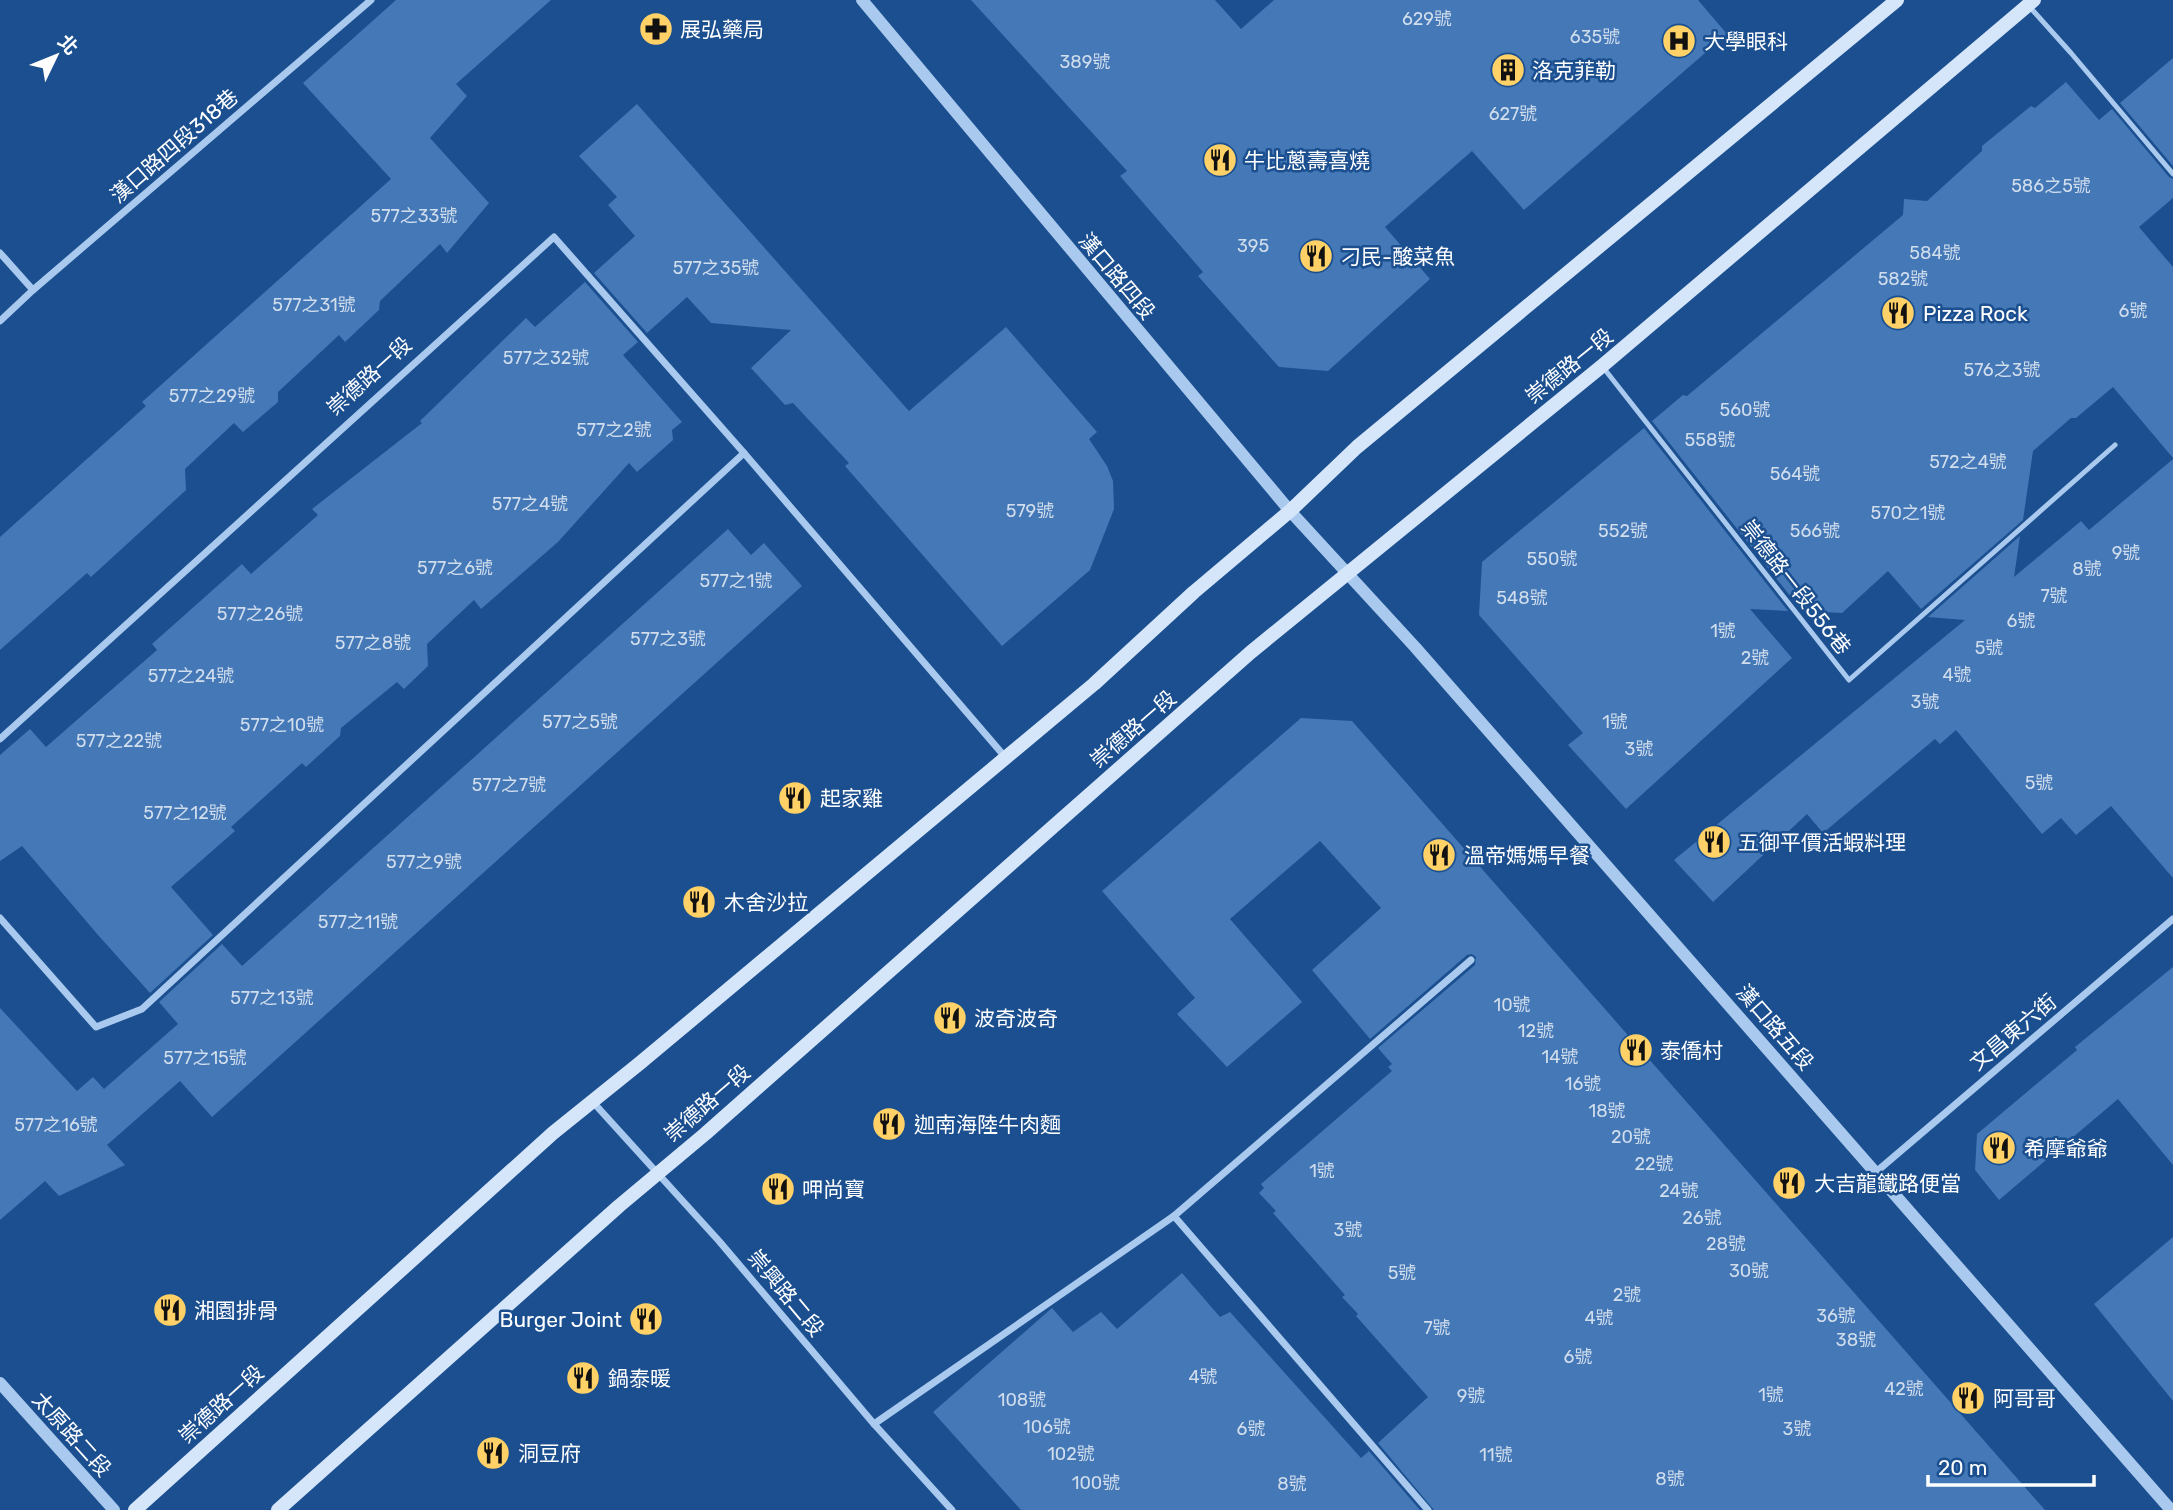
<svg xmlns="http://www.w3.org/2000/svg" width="2173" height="1510" viewBox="0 0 2173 1510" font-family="Rubik,'Noto Sans TC',sans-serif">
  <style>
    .building { fill: #4478b7 }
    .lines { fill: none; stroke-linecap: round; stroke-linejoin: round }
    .service { stroke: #a9c9ee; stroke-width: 5 }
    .minor { stroke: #a9c9ee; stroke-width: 7 }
    .tertiary { stroke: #a9c9ee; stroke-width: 12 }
    .secondary { stroke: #d6e6fa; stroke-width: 14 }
    .labels { text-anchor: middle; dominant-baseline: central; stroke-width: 5; stroke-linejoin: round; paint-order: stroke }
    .number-label { font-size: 18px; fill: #d0dded }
    .poi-label { font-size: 21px; fill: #fff; stroke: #1b4f8f; text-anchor: start }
    .street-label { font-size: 21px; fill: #fff; stroke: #1b4f8f }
  </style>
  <rect width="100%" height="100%" fill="#1b4f8f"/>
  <g class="building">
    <polygon points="396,0 551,0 456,84 467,96 430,138 489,203 447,253 440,244 380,301 379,310 345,342 339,335 278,392 278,402 243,432 234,423 185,469 186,490 91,577 87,573 0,650 0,537 146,406 142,402 391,179 303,83"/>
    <polygon points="971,0 1215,0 1241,29 1274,0 1698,0 1727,34 1524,210 1472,151 1385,227 1430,279 1328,371 1279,367 1198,276 1203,272 1120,176 1127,171"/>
    <polygon points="2173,58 2173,166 2120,103"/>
    <polygon points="2066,82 2099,120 2112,109 2169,177 2173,179 2173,198 2139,227 2173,267 2173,458 2113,387 2076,418 2071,418 2033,451 2023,520 1921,609 1888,571 1842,613 1802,611 1652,421 1683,395 1687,396 1903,215 1904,199 1927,201 1982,151 1982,146 2031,106 2035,108"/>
    <polygon points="637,104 909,411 1006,327 1097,432 1089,439 1107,466 1113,481 1114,509 1090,570 1002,646 845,466 849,463 793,403 785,405 751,368 791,330 711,323 687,297 647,333 594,273 635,236 608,205 617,197 579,156"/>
    <polygon points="585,282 638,342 623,355 682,422 672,430 673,440 637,472 629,463 558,542 481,609 474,600 427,644 428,666 404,689 397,682 341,728 340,736 306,767 302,763 231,827 235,831 171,887 213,935 150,993 98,935 22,846 0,861 0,755 30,729 46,747 157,650 152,644 242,564 251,574 318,515 312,509 422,423 420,421 526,318 535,327"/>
    <polygon points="1644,428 1788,611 1750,609 1792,658 1626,809 1568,745 1583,733 1479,615 1482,562"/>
    <polygon points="2173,459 2173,878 2111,806 2076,835 2061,818 2042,834 1956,730 1940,744 1935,739 1823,833 1807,814 1713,902 1674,860 1965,620 1928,617 2020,536 2014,577 2081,521 2089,530"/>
    <polygon points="728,529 751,555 764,543 802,586 212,1117 180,1081 107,1145 125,1165 59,1196 45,1181 0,1220 0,1008 77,1091 93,1077 104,1089 178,1024 159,1002 222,944 242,966"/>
    <polygon points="1301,718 1352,721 2045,1510 1434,1510 1378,1443 1428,1397 1356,1316 1358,1314 1342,1297 1345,1295 1273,1213 1276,1211 1259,1193 1264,1188 1261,1184 1392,1071 1388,1067 1392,1064 1378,1048 1475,965 1476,957 1472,954 1467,955 1370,1039 1312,970 1381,908 1320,841 1230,919 1302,1002 1227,1067 1177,1014 1195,998 1102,891"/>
    <polygon points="2173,967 2173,1165 2118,1099 1999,1200 1975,1170 1977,1134 2077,1050 2075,1047"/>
    <polygon points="2173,1237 2173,1401 2094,1304"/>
    <polygon points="1182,1273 1220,1317 1230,1312 1361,1458 1369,1451 1420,1510 1021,1510 933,1412 1052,1308 1073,1332 1101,1312 1117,1329"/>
  </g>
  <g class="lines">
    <g class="service">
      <polyline points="2028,5 2071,53 2173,174"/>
      <polyline points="1602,366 1849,680 2115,445"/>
    </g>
    <g class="minor">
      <polyline points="0,253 33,290"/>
      <polyline points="0,321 33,290 371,0"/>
      <polyline points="0,739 554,237 744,453 1006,758"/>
      <polyline points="0,918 96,1027 142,1009 744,453"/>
      <polyline points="592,1101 719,1241 874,1424 952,1510"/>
      <polyline points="1876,1172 2173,919"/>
      <polyline points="1174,1216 1428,1510"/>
      <polyline points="874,1424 1174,1216 1471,960"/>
    </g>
    <g class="tertiary">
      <polyline points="862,0 1290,511 1415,647 2171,1510"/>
      <polyline points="0,1383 114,1510"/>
    </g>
    <g class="secondary">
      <polyline points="135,1510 553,1133 640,1063 1094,684 1194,592 1290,511 1357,447 1897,0"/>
      <polyline points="278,1510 619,1206 705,1134 1251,652 1602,366 2034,0"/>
    </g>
  </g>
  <defs>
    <g id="pharmacy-disc" transform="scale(1.75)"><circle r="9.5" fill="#ffd166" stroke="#1b4f8f"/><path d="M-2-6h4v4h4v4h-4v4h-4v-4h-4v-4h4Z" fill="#111"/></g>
    <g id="hospital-disc" transform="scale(1.75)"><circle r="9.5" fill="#ffd166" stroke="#1b4f8f"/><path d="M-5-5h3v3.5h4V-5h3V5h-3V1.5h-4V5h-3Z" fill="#111"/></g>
    <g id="building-disc" transform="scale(1.75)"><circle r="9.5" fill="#ffd166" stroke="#1b4f8f"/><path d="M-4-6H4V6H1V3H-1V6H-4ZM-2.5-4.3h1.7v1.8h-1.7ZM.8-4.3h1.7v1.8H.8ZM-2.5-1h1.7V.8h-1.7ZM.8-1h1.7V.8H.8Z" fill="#111"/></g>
    <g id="restaurant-disc" transform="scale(1.75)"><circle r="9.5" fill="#ffd166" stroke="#1b4f8f"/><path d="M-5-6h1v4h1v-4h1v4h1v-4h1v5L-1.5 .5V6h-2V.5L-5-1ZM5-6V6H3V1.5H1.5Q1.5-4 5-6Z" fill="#111"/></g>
  </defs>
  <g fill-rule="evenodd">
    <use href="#pharmacy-disc" x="656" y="29"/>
    <use href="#hospital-disc" x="1679" y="41"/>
    <use href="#building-disc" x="1508" y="70"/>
    <use href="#restaurant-disc" x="1220" y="160"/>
    <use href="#restaurant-disc" x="1316" y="256"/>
    <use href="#restaurant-disc" x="1898" y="313"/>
    <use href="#restaurant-disc" x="795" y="798"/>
    <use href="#restaurant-disc" x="1714" y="842"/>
    <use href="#restaurant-disc" x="1439" y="855"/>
    <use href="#restaurant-disc" x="699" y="902"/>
    <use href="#restaurant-disc" x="950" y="1018"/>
    <use href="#restaurant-disc" x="1636" y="1050"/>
    <use href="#restaurant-disc" x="889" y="1124"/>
    <use href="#restaurant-disc" x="1999" y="1148"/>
    <use href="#restaurant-disc" x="1789" y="1183"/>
    <use href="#restaurant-disc" x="778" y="1189"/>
    <use href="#restaurant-disc" x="170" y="1310"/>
    <use href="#restaurant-disc" x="646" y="1319"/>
    <use href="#restaurant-disc" x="583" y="1378"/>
    <use href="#restaurant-disc" x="1968" y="1398"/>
    <use href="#restaurant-disc" x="493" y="1453"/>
  </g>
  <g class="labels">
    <g class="number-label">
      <text x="1427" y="19">629號</text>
      <text x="1595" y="37">635號</text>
      <text x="1085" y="62">389號</text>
      <text x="1513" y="114">627號</text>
      <text x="2051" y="186">586之5號</text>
      <text x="414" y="216">577之33號</text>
      <text x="1253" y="246">395</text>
      <text x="1935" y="253">584號</text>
      <text x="716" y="268">577之35號</text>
      <text x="1903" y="279">582號</text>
      <text x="314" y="305">577之31號</text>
      <text x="2133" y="311">6號</text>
      <text x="546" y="358">577之32號</text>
      <text x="2002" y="370">576之3號</text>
      <text x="212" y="396">577之29號</text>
      <text x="1745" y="410">560號</text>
      <text x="614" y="430">577之2號</text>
      <text x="1710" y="440">558號</text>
      <text x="1968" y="462">572之4號</text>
      <text x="1795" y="474">564號</text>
      <text x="530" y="504">577之4號</text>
      <text x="1030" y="511">579號</text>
      <text x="1908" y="513">570之1號</text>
      <text x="1623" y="531">552號</text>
      <text x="1815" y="531">566號</text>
      <text x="2126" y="553">9號</text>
      <text x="1552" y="559">550號</text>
      <text x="455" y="568">577之6號</text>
      <text x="2087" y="569">8號</text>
      <text x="736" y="581">577之1號</text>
      <text x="2054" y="596">7號</text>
      <text x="1522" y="598">548號</text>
      <text x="260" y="614">577之26號</text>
      <text x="2021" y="621">6號</text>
      <text x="1723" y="631">1號</text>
      <text x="668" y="639">577之3號</text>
      <text x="373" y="643">577之8號</text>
      <text x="1989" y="648">5號</text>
      <text x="1755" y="658">2號</text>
      <text x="1957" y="675">4號</text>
      <text x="191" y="676">577之24號</text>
      <text x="1925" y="702">3號</text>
      <text x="580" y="722">577之5號</text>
      <text x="1615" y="722">1號</text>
      <text x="282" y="725">577之10號</text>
      <text x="119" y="741">577之22號</text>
      <text x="1639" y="749">3號</text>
      <text x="2039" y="783">5號</text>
      <text x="509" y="785">577之7號</text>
      <text x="185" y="813">577之12號</text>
      <text x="424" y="862">577之9號</text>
      <text x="358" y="922">577之11號</text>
      <text x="272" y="998">577之13號</text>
      <text x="1512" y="1005">10號</text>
      <text x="1536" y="1031">12號</text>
      <text x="1560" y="1057">14號</text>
      <text x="205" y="1058">577之15號</text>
      <text x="1583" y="1084">16號</text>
      <text x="1607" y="1111">18號</text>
      <text x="56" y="1125">577之16號</text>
      <text x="1631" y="1137">20號</text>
      <text x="1654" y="1164">22號</text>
      <text x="1322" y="1171">1號</text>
      <text x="1679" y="1191">24號</text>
      <text x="1702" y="1218">26號</text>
      <text x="1348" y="1230">3號</text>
      <text x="1726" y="1244">28號</text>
      <text x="1749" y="1271">30號</text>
      <text x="1402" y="1273">5號</text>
      <text x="1627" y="1295">2號</text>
      <text x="1836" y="1316">36號</text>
      <text x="1599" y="1318">4號</text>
      <text x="1437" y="1328">7號</text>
      <text x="1856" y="1340">38號</text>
      <text x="1578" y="1357">6號</text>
      <text x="1203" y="1377">4號</text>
      <text x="1904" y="1389">42號</text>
      <text x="1771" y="1395">1號</text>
      <text x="1471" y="1396">9號</text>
      <text x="1022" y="1400">108號</text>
      <text x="1047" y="1427">106號</text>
      <text x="1251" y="1429">6號</text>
      <text x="1797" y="1429">3號</text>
      <text x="1071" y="1454">102號</text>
      <text x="1496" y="1455">11號</text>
      <text x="1670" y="1479">8號</text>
      <text x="1096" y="1483">100號</text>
      <text x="1292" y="1484">8號</text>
    </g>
    <g class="poi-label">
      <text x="680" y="29">展弘藥局</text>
      <text x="1704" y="41">大學眼科</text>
      <text x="1532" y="70">洛克菲勒</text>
      <text x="1244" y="160">牛比蔥壽喜燒</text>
      <text x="1340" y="256">刁民-酸菜魚</text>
      <text x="1923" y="313">Pizza Rock</text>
      <text x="820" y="798">起家雞</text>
      <text x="1738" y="842">五御平價活蝦料理</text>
      <text x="1464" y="855">溫帝媽媽早餐</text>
      <text x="724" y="902">木舍沙拉</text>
      <text x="974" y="1018">波奇波奇</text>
      <text x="1660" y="1050">泰僑村</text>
      <text x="914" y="1124">迦南海陸牛肉麵</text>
      <text x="2024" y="1148">希摩爺爺</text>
      <text x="1814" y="1183">大吉龍鐵路便當</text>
      <text x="802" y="1189">呷尚寶</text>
      <text x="194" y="1310">湘園排骨</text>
      <text x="622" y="1319" text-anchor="end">Burger Joint</text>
      <text x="608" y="1378">鍋泰暖</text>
      <text x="1993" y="1398">阿哥哥</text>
      <text x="518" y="1453">洞豆府</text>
    </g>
    <g class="street-label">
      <text transform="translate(174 146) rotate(-41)">漢口路四段318巷</text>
      <text transform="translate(1117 276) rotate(50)">漢口路四段</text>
      <text transform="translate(1569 366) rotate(-39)">崇德路一段</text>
      <text transform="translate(369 376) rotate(-42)">崇德路一段</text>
      <text transform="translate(1796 587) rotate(52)">崇德路一段556巷</text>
      <text transform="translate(1133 729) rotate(-41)">崇德路一段</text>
      <text transform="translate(1775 1027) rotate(49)">漢口路五段</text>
      <text transform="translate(2013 1032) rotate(-40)">文昌東六街</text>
      <text transform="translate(707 1103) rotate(-41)">崇德路一段</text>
      <text transform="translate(786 1293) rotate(50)">崇興路二段</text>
      <text transform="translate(221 1404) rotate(-42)">崇德路一段</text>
      <text transform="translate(72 1434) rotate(48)">太原路二段</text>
    </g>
  </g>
  <g transform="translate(56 56) rotate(47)" stroke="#1b4f8f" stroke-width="5" paint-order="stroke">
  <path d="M0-5L12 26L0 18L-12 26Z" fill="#ffffff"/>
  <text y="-10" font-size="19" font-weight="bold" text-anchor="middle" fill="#ffffff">北</text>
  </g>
  <path d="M1928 1475v10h166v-10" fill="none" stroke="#ffffff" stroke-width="3.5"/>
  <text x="1938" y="1475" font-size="21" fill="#ffffff" stroke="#1b4f8f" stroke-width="5" paint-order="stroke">20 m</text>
</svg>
